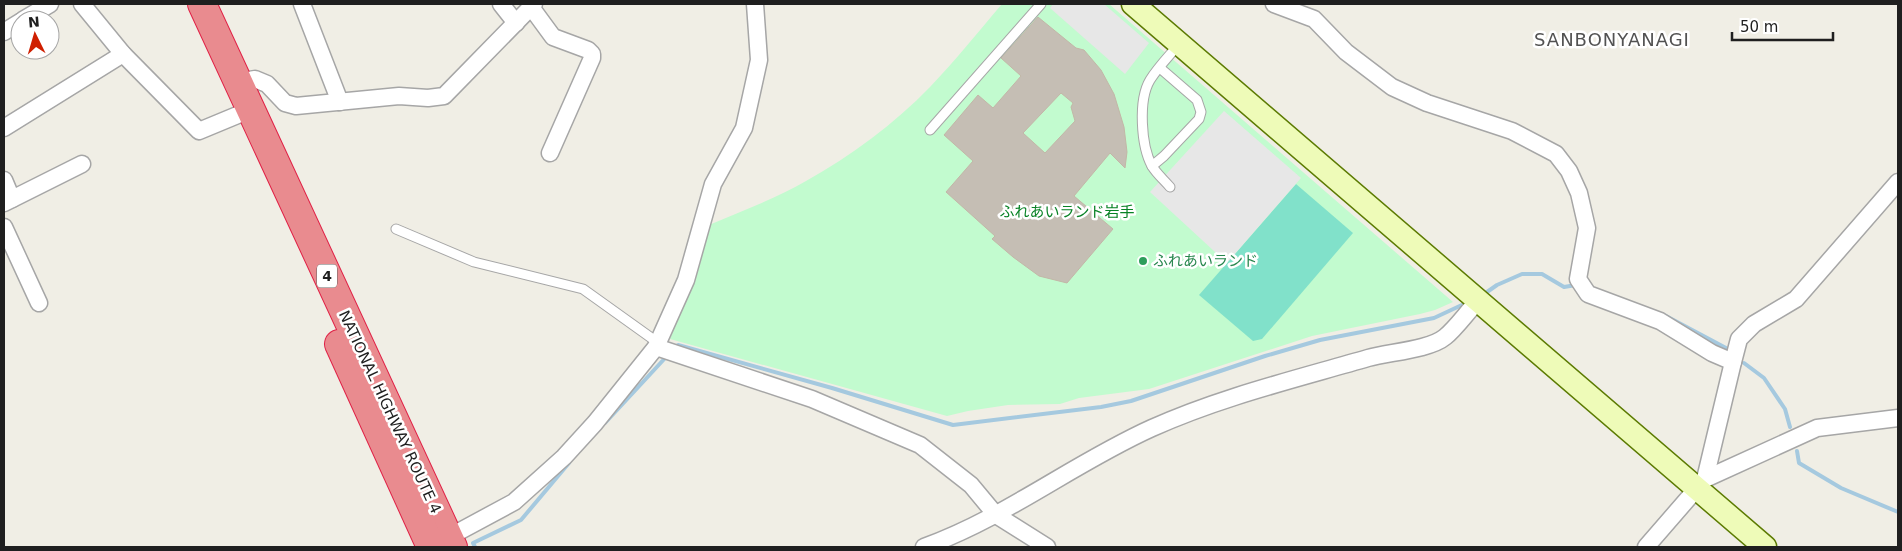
<svg xmlns="http://www.w3.org/2000/svg" width="1902" height="551" viewBox="0 0 1902 551" font-family="'DejaVu Sans','Noto Sans JP',sans-serif">
  <style>
    .park { fill: #c2fbcf }
    .pitch { fill: #81e1ca }
    .parking { fill: #e7e7e7 }
    .lines { fill: none; stroke-linecap: round; stroke-linejoin: round }
    .stream { stroke: #a5c9df; stroke-width: 4 }
    .building { fill: #c5beb4; stroke: #c2b7a7; fill-rule: evenodd }
    .lane-casing { stroke: #a6a6a6; stroke-width: 11 }
    .street-casing { stroke: #a6a6a6; stroke-width: 19 }
    .secondary-casing { stroke: #5c7b02; stroke-width: 25 }
    .highway-casing { stroke: #e02146; stroke-width: 30 }
    .lane { stroke: #fff; stroke-width: 9 }
    .street { stroke: #fff; stroke-width: 16 }
    .secondary { stroke: #eefbb8; stroke-width: 22 }
    .highway { stroke: #e98b8f; stroke-width: 28 }
    .leisure-dot { fill: #2e9e5b; stroke: #fff; stroke-width: 2 }
    .labels { text-anchor: middle; dominant-baseline: central; stroke-width: 5; stroke-linejoin: round; paint-order: stroke }
    .shield { fill: #fff; stroke: #626262; stroke-width: 1 }
    .shield-label { font-size: 14px; font-weight: bold; fill: #1f1f1f }
    .park-label { font-size: 15px; fill: #088225; stroke: #fff }
    .leisure-label { font-size: 15px; fill: #27864d; stroke: #fff; text-anchor: start }
    .street-label { font-size: 15px; fill: #1f1f1f; stroke: #fff }
    .quarter-label { font-size: 18px; letter-spacing: 1px; fill: #525252; stroke: #fff }
  </style>
  <rect width="100%" height="100%" fill="#f0eee5"/>
  <path class="park" d="M1002 4H1109L1453 302 1435 310 1420 314 1312 336 1149 389 1079 398 1060 404 1008 405 968 411 947 416 670 339 692 281 709 225C742 211 775 199 806 181 851 156 894 124 930 87 955 61 978 32 1002 4Z"/>
  <polygon class="pitch" points="1296,184 1353,233 1262,339 1253,341 1199,295"/>
  <g class="parking">
    <polygon points="1053,4 1104,4 1149,43 1125,74 1050,8"/>
    <polygon points="1224,111 1301,178 1227,263 1150,192"/>
  </g>
  <g class="lines">
    <g class="stream">
      <polyline points="1487,292 1497,285 1522,274 1542,274 1564,287 1576,285"/>
      <polyline points="1664,315 1726,348"/>
      <polyline points="673,349 678,345 832,388 953,425 1101,407 1131,401 1265,356 1320,340 1434,318 1464,304"/>
      <polyline points="1744,363 1764,378 1785,409 1790,427"/>
      <polyline points="605,423 667,356"/>
      <polyline points="1797,451 1799,463 1841,488 1898,512"/>
      <polyline points="475,547 473,543 521,520 569,463"/>
    </g>
  </g>
  <path class="building" d="M1038 17 1076 48 1084 50 1101 70 1114 94 1124 127 1127 152 1125 168 1110 153 1074 196 1113 229 1067 283 1039 276 1013 257 992 239 995 236 946 192 973 161 944 135 978 95 993 108 1021 76 1001 58ZM1061 93 1073 103 1071 107 1075 121 1045 153 1023 133Z"/>
  <g class="lines">
    <g class="lane-casing">
      <g id="lane">
        <polyline points="930,130 1041,4"/>
        <polyline points="1152,166 1164,156 1199,119 1201,112 1197,100 1160,68"/>
        <path d="M1170 187C1164 180 1156 173 1152 166 1141 146 1138 100 1150 80 1158 67 1170 55 1179 44"/>
        <polyline points="396,229 474,262 583,289 657,342"/>
      </g>
    </g>
    <g class="street-casing">
      <g id="street">
        <polyline points="82,4 123,54 199,131 240,114"/>
        <polyline points="302,4 340,102"/>
        <polyline points="501,4 516,23"/>
        <polyline points="1274,4 1314,19 1346,52 1392,87 1427,103 1512,131 1556,154 1569,171 1579,193 1587,228 1578,279 1588,294 1660,321 1712,353 1733,362 1705,479"/>
        <polyline points="531,7 553,37 588,50 592,54 592,58 550,153"/>
        <polyline points="23,20 50,4"/>
        <polyline points="4,32 20,22"/>
        <polyline points="237,82 255,79 267,84 285,103 296,106 399,96 428,98 444,96 534,4"/>
        <polyline points="4,128 123,54"/>
        <polyline points="4,180 12,199"/>
        <polyline points="4,203 82,164"/>
        <polyline points="4,227 39,303"/>
        <polyline points="656,347 812,399 920,445 971,485 996,515 1047,547"/>
        <polyline points="1733,362 1739,339 1754,324 1796,299 1898,182"/>
        <polyline points="449,537 514,502 564,457 595,423 656,347 686,280 713,184 744,128 759,60 755,4"/>
        <path d="M924 547C1005 518 1074 463 1152 428 1221 397 1296 379 1368 358 1389 352 1429 350 1445 337 1457 327 1467 312 1478 301"/>
        <polyline points="1646,547 1705,479 1817,428 1898,418"/>
      </g>
    </g>
    <g class="secondary-casing">
      <polyline id="secondary" points="1133,4 1765,547"/>
    </g>
    <g class="highway-casing">
      <g id="highway">
        <polyline points="202,4 453,547"/>
        <polyline points="339,344 431,547"/>
      </g>
    </g>
    <use href="#lane" class="lane"/>
    <use href="#street" class="street"/>
    <use href="#secondary" class="secondary"/>
    <use href="#highway" class="highway"/>
  </g>
  <circle class="leisure-dot" cx="1143" cy="261" r="5"/>
  <g class="labels">
    <rect class="shield" x="317" y="264.5" width="20" height="23" rx="4"/>
    <g class="shield-label">
      <text x="327" y="276">4</text>
    </g>
    <g class="park-label">
      <text x="1067" y="212">ふれあいランド岩手</text>
    </g>
    <g class="leisure-label">
      <text x="1153" y="261">ふれあいランド</text>
    </g>
    <g class="street-label">
      <text transform="translate(390 412) rotate(65)">NATIONAL HIGHWAY ROUTE 4</text>
    </g>
    <g class="quarter-label">
      <text x="1612" y="39">SANBONYANAGI</text>
    </g>
  </g>
  <rect width="1902" height="551" fill="none" stroke="#1f1f1f" stroke-width="10"/>
  <g transform="translate(35 35) rotate(355)"><circle r="24" fill="#ffffff" stroke="#a5a5a5"/>
  <path d="M0-4L9 19L0 12L-9 19Z" fill="#cf1f00"/>
  <text y="-8" font-size="14" font-weight="bold" text-anchor="middle" fill="#1f1f1f">N</text>
  </g>
  <path d="M1732 32v8h101v-8" fill="none" stroke="#1f1f1f" stroke-width="2.5"/>
  <text x="1740" y="32" font-size="15" fill="#1f1f1f" stroke="#ffffff" stroke-width="4" paint-order="stroke">50 m</text>
</svg>
